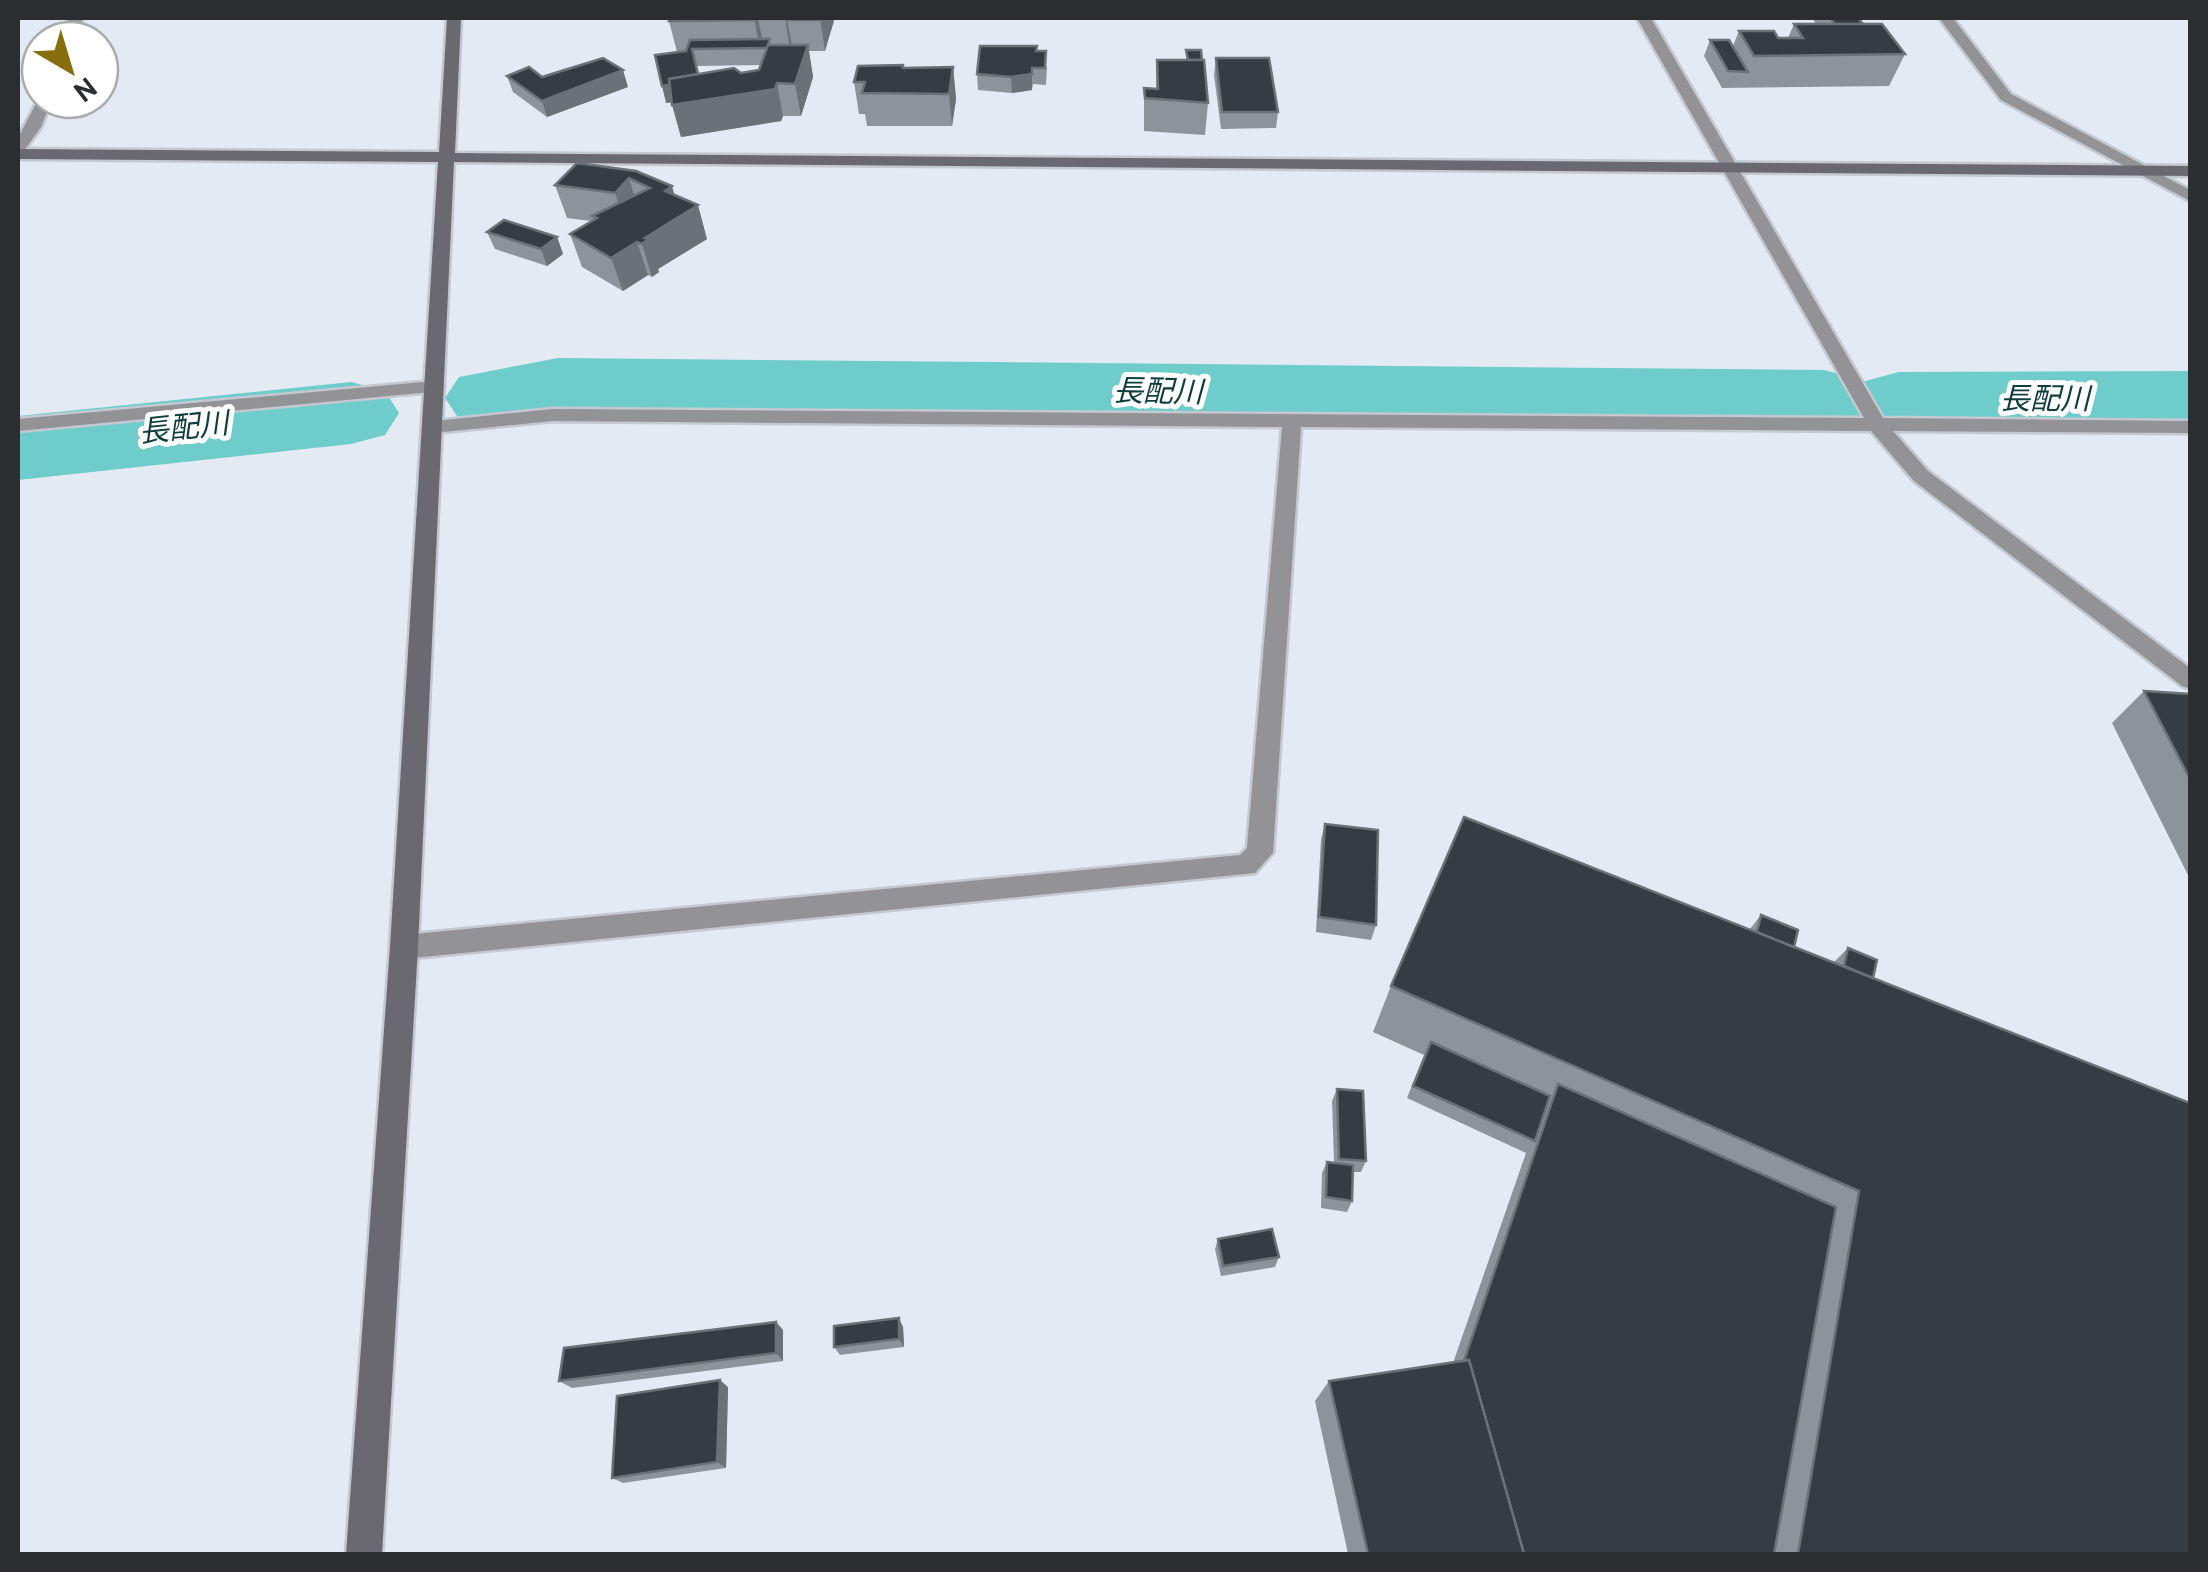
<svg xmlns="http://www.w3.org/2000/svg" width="2208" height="1572" viewBox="0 0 2208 1572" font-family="Overpass,'Noto Sans JP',sans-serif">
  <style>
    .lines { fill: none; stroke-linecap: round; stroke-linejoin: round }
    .river { fill: #6eccca; fill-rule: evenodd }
    .street-casing { stroke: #c3c8d1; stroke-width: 5 }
    .secondary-casing { stroke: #c3c8d1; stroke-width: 5 }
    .street { fill: #939297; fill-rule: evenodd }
    .secondary { fill: #6a696f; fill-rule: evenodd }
    .wall { fill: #8c949b; fill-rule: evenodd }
    .shaded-wall { fill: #697277 }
    .building { fill: #343e42; stroke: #697277; stroke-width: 2.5 }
    .labels { text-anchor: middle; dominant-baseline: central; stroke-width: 10; stroke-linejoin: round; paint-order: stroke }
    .far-water-label { font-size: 30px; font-style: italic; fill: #0f3c3c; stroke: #fff }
  </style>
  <rect width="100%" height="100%" fill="#e4eaf4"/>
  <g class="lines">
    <g class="river">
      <polygon points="558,358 1824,370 1858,379 1862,385 1865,381 1899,372 2190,371 2190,431 1899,432 1865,423 1861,417 1858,421 1824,430 558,418 493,428 459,419 445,398 459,377"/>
      <polygon points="351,382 385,391 399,413 385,435 351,444 18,480 18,416"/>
    </g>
    <g class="street-casing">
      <g id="street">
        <polygon points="69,18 83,18 73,40 59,40"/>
        <polygon points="1637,18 1651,18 1883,418 2190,421 2190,433 1893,431 1928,471 2190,668 2190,689 2182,686 1914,481 1871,431 1301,427 1273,853 1255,873 404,959 394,956 390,947 394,938 404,935 1240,855 1247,848 1282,427 552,421 433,433 426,432 426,422 552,409 1864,418"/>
        <polygon points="1939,18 1953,18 2011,94 2190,190 2190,201 2001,100"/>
        <polygon points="40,96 40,100 52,100 41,127 24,151 18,153 18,138"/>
        <polygon points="434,381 444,387 441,391 18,431 18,419"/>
      </g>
    </g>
    <g class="secondary-casing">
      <polygon id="secondary" points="447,18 461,18 455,153 2190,166 2190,176 454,162 418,947 382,1554 346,1554 390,947 438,162 18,159 18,149 439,152"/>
    </g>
    <use href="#street" class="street"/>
    <use href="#secondary" class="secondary"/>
  </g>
  <g class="wall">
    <path d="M833 18 825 51H809L813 77 801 116H783L781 121 681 137 672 102 666 103 677 52 669 21ZM761 65 759 70 741 73 698 74 696 66Z"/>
    <polygon points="1812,18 1858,18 1863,24 1905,54 1889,86 1722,88 1704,56 1710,40 1733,46 1739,31 1778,38 1788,38 1794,24 1816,24"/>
    <polygon points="1186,50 1208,103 1205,135 1144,131 1144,88 1156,89 1157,60 1186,60"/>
    <polygon points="1037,51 1047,67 1046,85 1033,84 1032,90 1012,93 978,90 977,74"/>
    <polygon points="1216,58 1278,112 1276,128 1221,129 1214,75"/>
    <polygon points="953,67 956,99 952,126 867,126 865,114 859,114 854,82 904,68"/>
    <polygon points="507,76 542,77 628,87 547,117 513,92"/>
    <polygon points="636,171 675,195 707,239 658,269 659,272 652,277 648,275 623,291 582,267 570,234 591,221 567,218 555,185"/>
    <polygon points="487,232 557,237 563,254 547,266 495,249"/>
    <polygon points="2144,691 2190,694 2190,879 2112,723"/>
    <polygon points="1325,824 1376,925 1371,940 1316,932 1321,839"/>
    <polygon points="1761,915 1794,947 1834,962 1848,948 1873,978 2190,1554 1348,1554 1315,1401 1329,1381 1453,1363 1526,1153 1407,1098 1424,1055 1373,1032 1391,986 1750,929"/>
    <polygon points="1337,1089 1366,1161 1361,1172 1353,1172 1352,1201 1347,1212 1321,1208 1322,1173 1327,1162 1334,1162 1332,1101"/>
    <polygon points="1218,1239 1279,1257 1275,1267 1221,1276 1215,1249"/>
    <polygon points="776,1322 783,1330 783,1361 572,1388 559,1381"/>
    <polygon points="903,1327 904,1347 840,1355 834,1347"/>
    <polygon points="728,1387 726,1468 623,1483 612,1478"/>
  </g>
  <g class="shaded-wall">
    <polygon points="754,18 764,18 758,19 763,42 760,48"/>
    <polygon points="785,18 798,18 787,20 792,45 790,50"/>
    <polygon points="820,18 833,18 834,21 825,51"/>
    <polygon points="808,45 813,77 801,116 795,84"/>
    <polygon points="953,67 956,99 952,126 949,94"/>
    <polygon points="1032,68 1032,90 1012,93 1011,77"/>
    <polygon points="623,70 628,87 547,117 542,101"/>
    <polygon points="693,82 777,83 783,116 781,121 681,137 672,105 696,98 666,103 662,86"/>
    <polygon points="629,178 639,212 626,226 615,193"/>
    <polygon points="672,186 681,216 698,205 707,239 658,269 659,272 652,277 642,244 665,191"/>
    <polygon points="557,237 563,254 547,266 541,249"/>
    <polygon points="637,242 648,275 623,291 611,258"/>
    <polygon points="899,1318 903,1327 904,1347 899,1339"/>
    <polygon points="776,1322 783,1330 783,1361 776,1353"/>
    <polygon points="720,1380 728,1387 726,1468 717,1462"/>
  </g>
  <g class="building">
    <polygon points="670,18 754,18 754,20 669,21"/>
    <polygon points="759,18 785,18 784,19 758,19"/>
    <polygon points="787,18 820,18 819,20 787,20"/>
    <polygon points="1830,18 1858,18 1863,24 1835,24"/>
    <polygon points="1794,24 1882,24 1905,54 1754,56 1739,31 1774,31 1778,38 1803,38"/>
    <polygon points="770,39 767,48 692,49 698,74 669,79 670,85 662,86 655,55 686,51 690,40"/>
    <polygon points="1710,40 1729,40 1748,72 1728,71"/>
    <polygon points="768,45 808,45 795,84 777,83 775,89 672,105 669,79 734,68 741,73 759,70"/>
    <polygon points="980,46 1037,46 1036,51 1046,51 1045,68 1032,68 1032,74 1011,77 977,74"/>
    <polygon points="1186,50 1201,50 1202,60 1188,60"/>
    <polygon points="603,58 623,70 542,101 507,76 529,67 542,77"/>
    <polygon points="1216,58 1269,58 1278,112 1222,112"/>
    <polygon points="1157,60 1204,60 1208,103 1145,98 1144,88 1158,89"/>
    <polygon points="903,65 903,68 953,67 949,94 862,93 865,82 854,82 858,66"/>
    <polygon points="577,163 636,171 672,186 665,191 698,205 645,238 649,239 642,244 637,242 611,258 570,234 597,218 592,216 650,188 629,178 615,193 555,185"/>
    <polygon points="504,220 557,237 541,249 487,232"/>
    <polygon points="2144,691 2190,694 2190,779"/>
    <polygon points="1464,817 2190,1103 2190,1554 1798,1554 1859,1191 1391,986"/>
    <polygon points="1325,824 1378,830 1376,925 1319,917"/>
    <polygon points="1761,915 1798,930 1794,947 1757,932"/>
    <polygon points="1848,948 1877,960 1873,978 1844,966"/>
    <polygon points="1431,1042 1550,1096 1535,1141 1413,1086"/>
    <polygon points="1558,1084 1836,1207 1774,1554 1524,1554 1469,1360 1464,1361"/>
    <polygon points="1337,1089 1363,1091 1366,1161 1339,1159"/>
    <polygon points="1327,1162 1353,1165 1352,1201 1326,1197"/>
    <polygon points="1272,1229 1279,1257 1223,1266 1218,1239"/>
    <polygon points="899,1318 899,1339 834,1347 834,1326"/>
    <polygon points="776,1322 776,1353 559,1381 564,1348"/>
    <polygon points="1469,1360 1524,1554 1368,1554 1329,1381"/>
    <polygon points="720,1380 717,1462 612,1478 617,1396"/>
  </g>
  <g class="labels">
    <g class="far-water-label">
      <text transform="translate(1158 394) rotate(1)">長配川</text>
      <text x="2045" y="401">長配川</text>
      <text transform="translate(184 430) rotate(-6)">長配川</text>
    </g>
  </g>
  <rect width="2208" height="1572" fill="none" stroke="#2b2d31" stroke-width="40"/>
  <g transform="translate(70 70) rotate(142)"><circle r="48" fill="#ffffff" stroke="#aaabad" stroke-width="2.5"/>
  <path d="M0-8L18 38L0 25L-18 38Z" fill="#876e0d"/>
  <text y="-15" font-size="28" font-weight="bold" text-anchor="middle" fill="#2b2d31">N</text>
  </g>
</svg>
